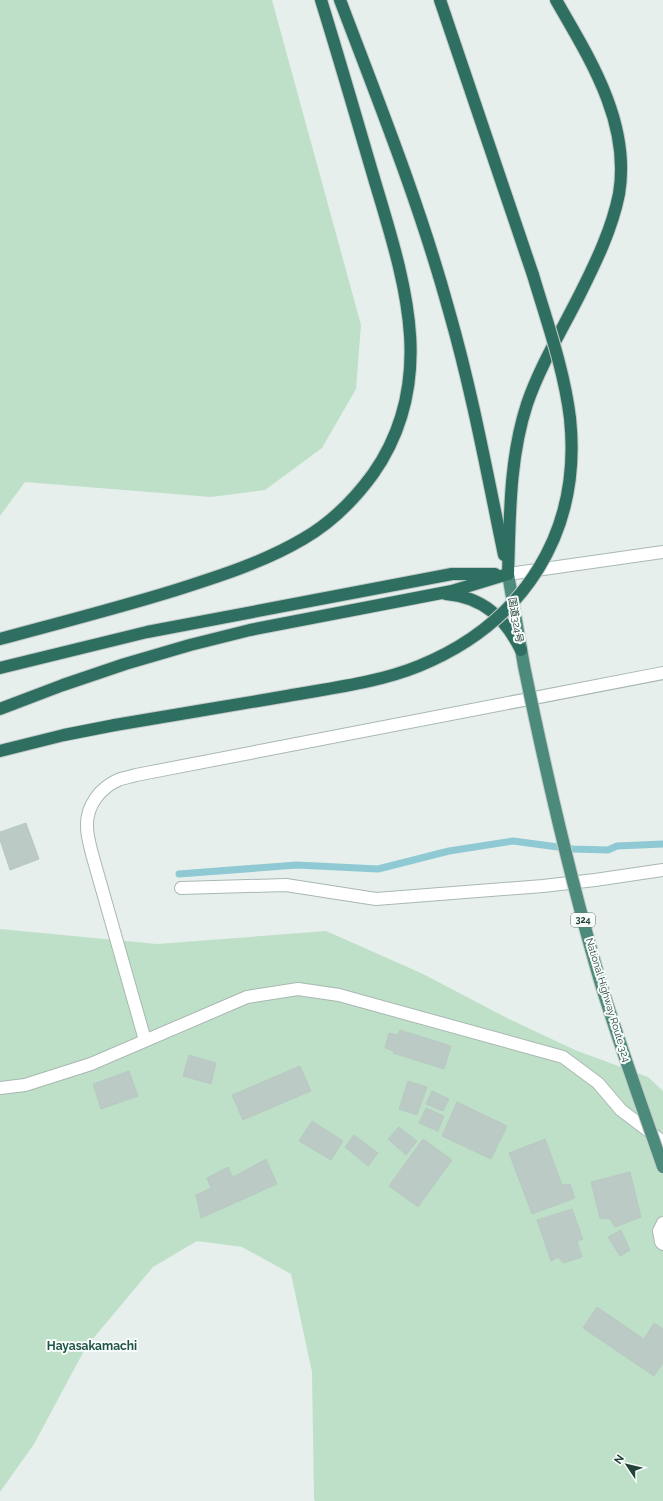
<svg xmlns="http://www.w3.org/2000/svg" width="663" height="1501" viewBox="0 0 663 1501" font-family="Raleway,'Noto Sans JP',sans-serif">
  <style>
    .green { fill: #bfe0c8 }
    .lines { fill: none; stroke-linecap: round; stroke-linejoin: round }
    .stream { stroke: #8ec9d4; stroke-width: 7 }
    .building { fill: #bbcac4; stroke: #b8c9c2 }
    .minor-casing { stroke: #a8b8b2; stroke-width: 14 }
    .tertiary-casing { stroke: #a8b8b2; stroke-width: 14 }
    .trunk-casing { stroke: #c2cac8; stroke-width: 14 }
    .motorway-casing { stroke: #c2cac8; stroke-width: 14 }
    .minor { stroke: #fff; stroke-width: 12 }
    .tertiary { stroke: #fff; stroke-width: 12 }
    .trunk { stroke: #4c8a7c; stroke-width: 12 }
    .motorway { stroke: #2f6f62; stroke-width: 12 }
    .trunk-bridge-casing { stroke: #c2cac8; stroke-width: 14; stroke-linecap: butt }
    .motorway-bridge-casing { stroke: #c2cac8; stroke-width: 14; stroke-linecap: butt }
    .trunk-bridge { stroke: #4c8a7c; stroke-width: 12 }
    .motorway-bridge { stroke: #2f6f62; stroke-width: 12 }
    .labels { text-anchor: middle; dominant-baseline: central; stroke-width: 4; stroke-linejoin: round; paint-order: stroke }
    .shield { fill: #f7fbf9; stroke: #637a73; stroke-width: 1 }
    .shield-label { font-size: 9px; font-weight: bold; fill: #24423a }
    .street-label { font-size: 10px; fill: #24423a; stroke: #f7fbf9 }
    .quarter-label { font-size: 12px; font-weight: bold; fill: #1f5548; stroke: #f7fbf9 }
  </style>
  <rect width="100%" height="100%" fill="#e6efeb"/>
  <g class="green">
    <polygon points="0,0 272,0 361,325 356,389 322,448 265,490 211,497 25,482 0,516"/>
    <polygon points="0,929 157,944 326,931 421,973 507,1018 575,1050 648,1077 663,1091 663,1501 315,1501 314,1499 312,1372 291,1274 242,1247 197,1241 153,1267 86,1347 34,1444 0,1492"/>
  </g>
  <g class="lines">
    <polyline class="stream" points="179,874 297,865 378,869 449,851 513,841 573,849 608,850 617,846 663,844"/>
  </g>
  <g class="building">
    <polygon points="26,823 39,859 10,870 0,840 0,832"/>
    <polygon points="400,1030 451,1046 444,1069 393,1053 394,1051 385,1048 389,1033 398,1035"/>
    <polygon points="189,1055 216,1063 211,1084 183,1076"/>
    <polygon points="300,1066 311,1091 243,1120 232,1095"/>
    <polygon points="129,1071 138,1096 101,1109 93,1084"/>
    <polygon points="408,1081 427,1087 417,1115 399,1109"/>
    <polygon points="432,1091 449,1099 443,1111 426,1104"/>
    <polygon points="457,1102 507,1126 491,1159 442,1136"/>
    <polygon points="426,1108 444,1116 438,1131 419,1123"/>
    <polygon points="312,1121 343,1141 331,1160 299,1141"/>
    <polygon points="399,1127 417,1141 406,1155 388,1139"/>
    <polygon points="354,1135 378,1153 368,1166 345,1147"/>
    <polygon points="423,1139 452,1160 418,1207 389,1186"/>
    <polygon points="545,1139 562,1185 570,1184 575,1198 532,1214 509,1153"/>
    <polygon points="266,1159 277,1184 201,1218 196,1195 211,1188 207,1178 228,1167 233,1177"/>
    <polygon points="630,1172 641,1217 615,1227 610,1219 600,1218 591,1182"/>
    <polygon points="572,1209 583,1239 577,1241 582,1257 563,1263 558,1257 551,1261 537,1220"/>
    <polygon points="621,1230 630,1250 620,1256 608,1237"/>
    <polygon points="597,1307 644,1339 654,1323 663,1329 663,1363 654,1376 583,1328"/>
  </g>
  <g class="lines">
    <g class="minor-casing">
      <g id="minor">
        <polyline points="181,888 286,885 376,899 543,886 595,880 663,870"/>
        <polyline points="0,1088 25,1085 91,1064 247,997 298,989 339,995 563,1057 598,1083 621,1110 663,1142"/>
        <polyline points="663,1223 659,1231 661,1242 663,1244"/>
      </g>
    </g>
    <g class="tertiary-casing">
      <g id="tertiary">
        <polyline points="508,574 663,552"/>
        <path d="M145 1040 92 854C90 845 87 836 87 827 86 806 100 788 118 780 123 778 130 777 136 775L663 673"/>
      </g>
    </g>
    <g class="trunk-casing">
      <polyline id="trunk" points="508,574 524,666"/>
    </g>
    <g class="motorway-casing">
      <g id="motorway">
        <path d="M340 0C379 103 420 205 449 311 472 391 487 473 504 555"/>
        <polyline points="440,0 533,275"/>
        <path d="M508 574C510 517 509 459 527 404 540 366 562 330 580 294 596 262 612 229 619 194 631 123 590 59 556 0"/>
        <path d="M446 594C483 597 505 618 521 650"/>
        <path d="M0 639C59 623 118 608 176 590 220 576 264 562 303 539 331 523 354 500 373 474 440 378 403 277 373 175 356 117 339 58 321 0"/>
        <polyline points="0,668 147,632 452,574 495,574"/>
        <polyline points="0,709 63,685 125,664 190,645 250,630 452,591 508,574"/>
        <polyline points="0,751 64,735 115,725"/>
      </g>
    </g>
    <use href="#minor" class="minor"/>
    <use href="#tertiary" class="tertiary"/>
    <use href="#trunk" class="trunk"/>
    <use href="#motorway" class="motorway"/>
    <g class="trunk-bridge-casing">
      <path id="trunk-bridge" d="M524 666C546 773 570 879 601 984 620 1046 642 1106 663 1167"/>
    </g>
    <g class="motorway-bridge-casing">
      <path id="motorway-bridge" d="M115 725C172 715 230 706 287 696 331 688 377 683 419 666 524 623 582 532 570 418 564 369 547 322 533 275"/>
    </g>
    <use href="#trunk-bridge" class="trunk-bridge"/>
    <use href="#motorway-bridge" class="motorway-bridge"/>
  </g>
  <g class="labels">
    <rect class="shield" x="571" y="913" width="24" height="14" rx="3"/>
    <g class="shield-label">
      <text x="583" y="920">324</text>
    </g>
    <g class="street-label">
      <text transform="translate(516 620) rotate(80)">国道324号</text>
      <text transform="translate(608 1000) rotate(73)">National Highway Route 324</text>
    </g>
    <g class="quarter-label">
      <text x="92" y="1346">Hayasakamachi</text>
    </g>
  </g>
  <g transform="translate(627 1465) rotate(305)" stroke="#f7fbf9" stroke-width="3" paint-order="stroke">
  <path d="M0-3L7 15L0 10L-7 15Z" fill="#24423a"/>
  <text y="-6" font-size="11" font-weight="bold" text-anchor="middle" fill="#24423a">N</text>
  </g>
</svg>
